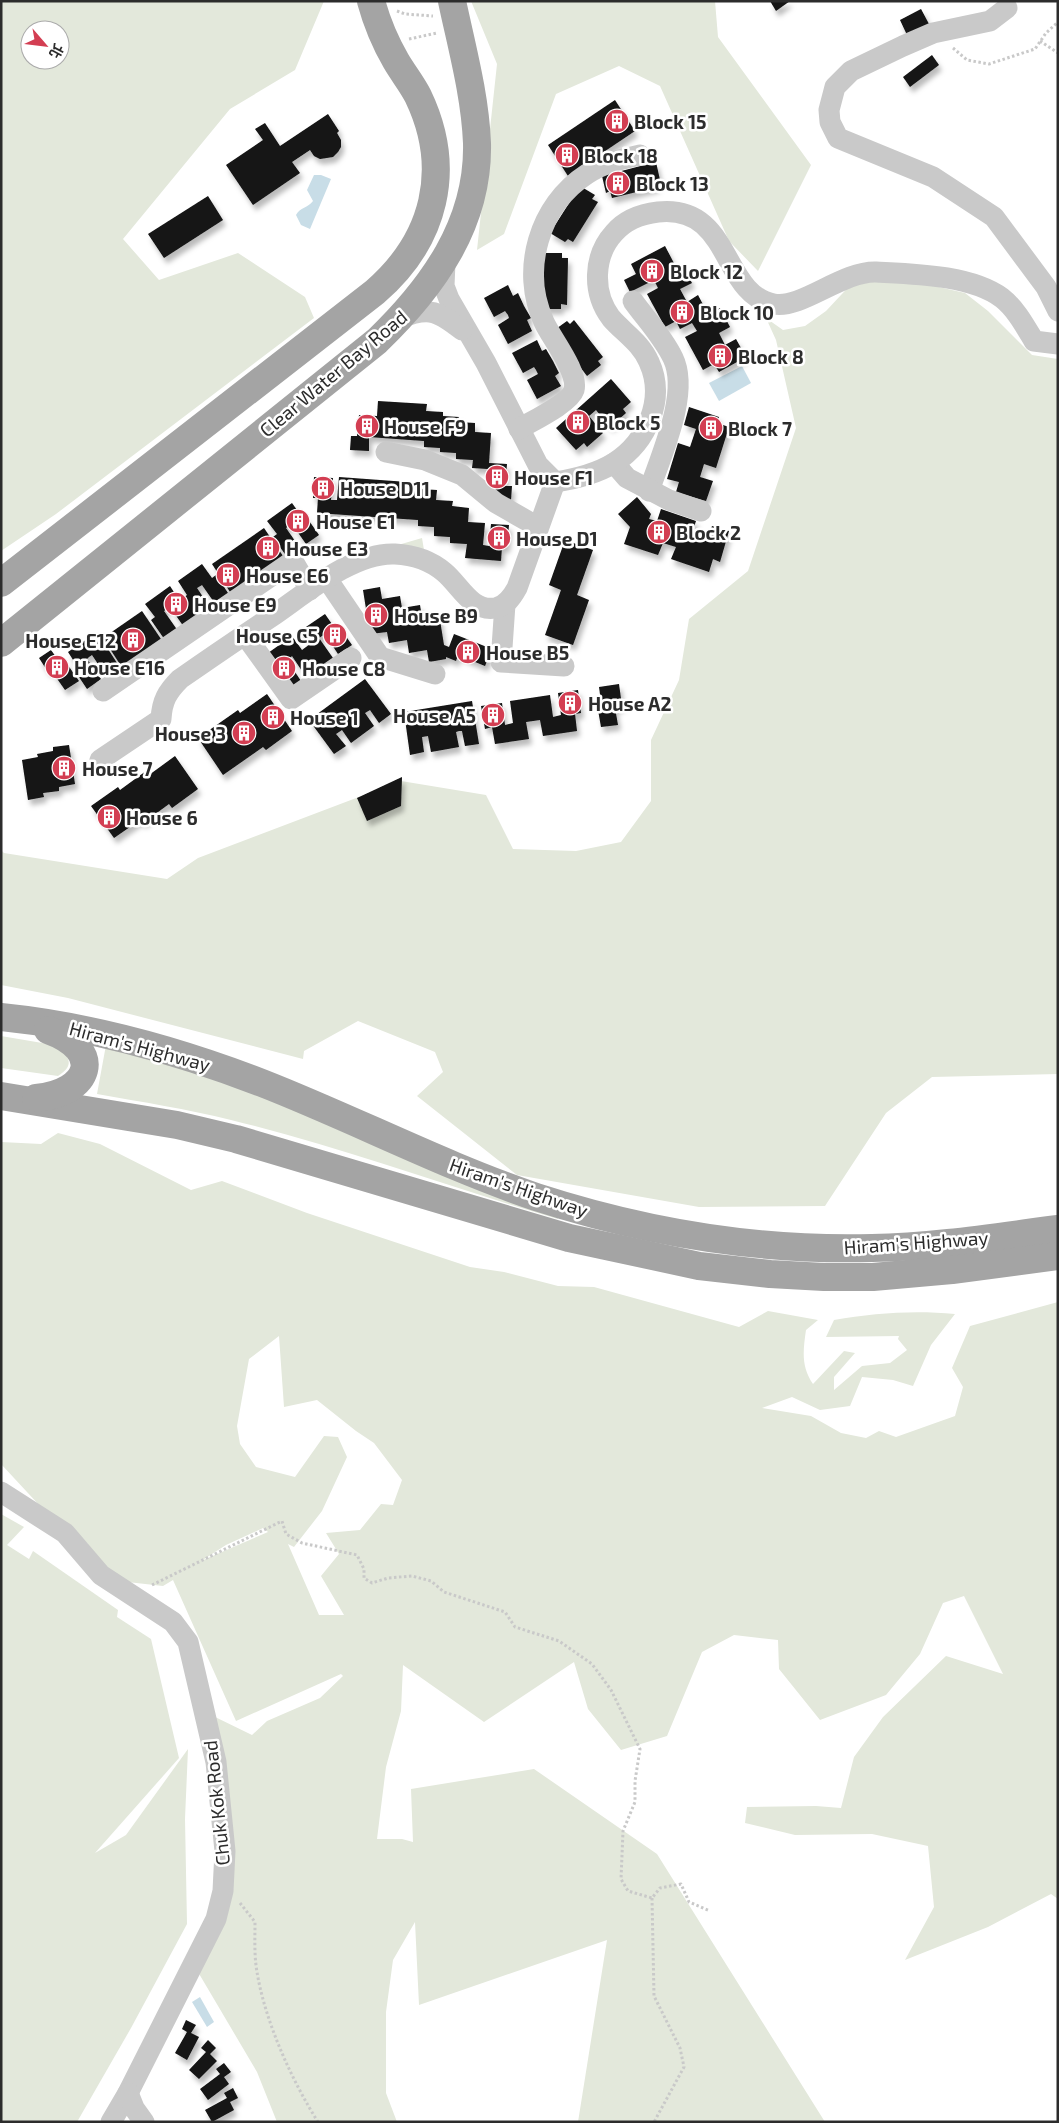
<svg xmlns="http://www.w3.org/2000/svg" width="1059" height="2123" viewBox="0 0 1059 2123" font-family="'Exo 2','Noto Sans TC',sans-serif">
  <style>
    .green { fill: #e3e8db; fill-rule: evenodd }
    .water { fill: #c8dde7 }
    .building { fill: #131313; filter: url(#shadow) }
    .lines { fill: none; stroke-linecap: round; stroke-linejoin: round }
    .path { stroke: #c9c9c9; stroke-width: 3; stroke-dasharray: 2.5 2.5; stroke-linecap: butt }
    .minor { stroke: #c9c9c9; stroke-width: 21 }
    .major { stroke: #a4a4a4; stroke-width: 28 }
    .labels { text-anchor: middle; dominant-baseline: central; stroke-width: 5; stroke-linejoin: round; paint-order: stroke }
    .poi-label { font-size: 19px; font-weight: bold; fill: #2c2c2c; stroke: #fff; text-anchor: start }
    .street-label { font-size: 19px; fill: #2c2c2c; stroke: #fff }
  </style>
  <defs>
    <filter id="shadow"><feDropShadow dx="3" dy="5.5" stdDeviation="2.5" flood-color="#0004"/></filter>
  </defs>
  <rect width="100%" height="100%" fill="#fff"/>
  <g class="green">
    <path d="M1 1H324L295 70 230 109 123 239 159 280 238 253 305 297 314 318 56 514 1 551ZM30 30H60V60H30Z"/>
    <polygon points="471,1 715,1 718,37 811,165 758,271 729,241 660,86 619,66 556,94 504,234 477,250 497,64"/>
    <polygon points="882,274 965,293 988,311 1032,355 1058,359 1058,1074 932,1077 886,1113 825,1206 699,1207 517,1175 417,1096 443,1072 435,1052 358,1021 304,1051 303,1059 68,998 1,985 1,850 4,853 167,879 198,858 401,781 486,795 513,849 576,851 621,842 651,801 651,740 679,680 689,619 748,571 796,428 776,340 766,318 783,330 805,326 826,311 856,279"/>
    <polygon points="422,538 425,556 398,545"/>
    <path d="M1 1036 60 1046C69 1059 75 1065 58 1076L1 1068Z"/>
    <path d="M106 1045 207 1072 559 1215 558 1219C449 1187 341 1147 231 1120 187 1109 142 1102 97 1094Z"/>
    <path d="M58 1133 100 1144 191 1190 222 1181 307 1213 470 1267 504 1272 558 1286 594 1287 739 1327 768 1311 818 1320 806 1330C803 1351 801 1366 813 1384L844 1351 855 1353 834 1377V1390L862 1366 890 1363 907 1350 898 1339 899 1336 826 1337 834 1320C874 1313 914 1310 955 1314L931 1345 913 1386 893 1380 862 1377 850 1406 820 1410 792 1397 762 1408 811 1416 841 1433 866 1438 879 1431 896 1437 955 1416 963 1387 952 1368 970 1326 1058 1302V1899L1051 1894 988 1927 905 1960 934 1907 928 1846 872 1834 795 1835 745 1823 747 1807 816 1806 841 1808 854 1757 883 1717 946 1656 1003 1674 964 1596 943 1603 920 1654 886 1695 820 1720 779 1669 778 1640 734 1635 702 1652 667 1736 621 1750 588 1709 574 1662 484 1722 403 1665 401 1711 386 1767 377 1839H402L413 1842 411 1789 534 1769 657 1854 825 2122H578L607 1940 419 2005 415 1922 393 1960 386 2012V2093L397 2122H277L257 2072 198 1972 226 1850 211 1715 252 1735 267 1721 320 1698 343 1676 341 1674 236 1721 173 1580 163 1586 92 1578 88 1544 40 1506 1 1464V1142L41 1144ZM279 1336 284 1407 317 1400 356 1431 374 1443 402 1480 393 1505 381 1504 360 1530 326 1533 339 1554 321 1576 344 1615H319L288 1544 294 1547 322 1511 347 1457 338 1437 324 1436 295 1477 256 1467 240 1444 237 1426 249 1359ZM263 1528 268 1532 201 1561 226 1545Z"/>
    <polygon points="1,1514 24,1527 7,1545 29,1559 33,1551 118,1610 117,1617 151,1639 179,1758 95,1853 126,1835 188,1749 185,1819 187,1924 131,2028 77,2122 1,2122"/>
  </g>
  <g class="water">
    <path d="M314 175H321L331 179 310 229 301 225 296 215C300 207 308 208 313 201L307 190Z"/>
    <polygon points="742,366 751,383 719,401 709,383"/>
    <polygon points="200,1997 214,2022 207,2027 192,2002"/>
  </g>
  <g class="building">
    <polygon points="770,1 790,1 776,11"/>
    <polygon points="921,9 929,24 907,35 900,20"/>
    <polygon points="932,55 939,65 910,87 903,77"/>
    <polygon points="615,100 635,131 568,176 548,145"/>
    <polygon points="328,114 339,131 337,133 341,140 341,147 338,152 333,157 320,159 314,156 310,150 292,162 300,173 253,205 226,165 263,140 255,129 265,123 280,146"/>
    <polygon points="656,162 660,180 656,181 657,187 612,198 610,191 606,193 602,176"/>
    <polygon points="580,186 595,195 592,199 598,202 573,242 568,239 565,242 550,233"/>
    <polygon points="208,196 223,220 164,258 148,234"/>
    <polygon points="665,246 676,267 682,265 692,283 680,289 687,302 698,295 708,314 720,308 730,327 719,333 725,345 736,339 746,357 719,372 714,364 703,370 685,337 697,331 692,323 680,329 676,321 665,327 647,294 658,288 654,280 630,292 624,280 636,274 631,264"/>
    <polygon points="544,253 562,253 562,258 568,258 567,305 561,304 561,309 544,309"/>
    <polygon points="508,285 513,296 518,293 524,306 531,318 527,320 532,331 508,344 498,325 509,318 508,315 505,311 494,317 484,298"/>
    <polygon points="574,320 603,357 598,361 601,365 587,376 553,331 567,321 570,324"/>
    <polygon points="537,340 542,351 546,349 553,361 559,373 555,376 561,386 537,399 527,380 538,374 536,370 534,367 523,373 512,353"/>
    <polygon points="611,379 631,402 623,409 626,413 610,427 596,410 589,416 603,433 587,447 584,443 576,450 556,428"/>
    <polygon points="378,401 427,404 426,411 443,412 443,416 459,417 459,422 475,423 475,432 491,433 489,463 507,464 505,486 512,486 511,500 492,499 493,485 487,484 488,469 472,468 473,460 456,459 456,453 440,452 440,448 424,447 424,441 369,437 369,451 350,450 351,436 357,436 359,415 377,416"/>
    <polygon points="689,407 719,417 717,423 729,427 716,468 704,464 700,477 713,481 706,501 676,492 679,482 667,479 678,443 690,447 696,429 684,425"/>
    <polygon points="314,477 333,478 331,500 337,500 339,477 421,483 420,489 437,490 436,500 453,501 452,506 469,508 468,522 485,523 483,545 489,546 491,524 509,525 507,547 502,547 501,561 465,558 467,544 450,543 450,537 434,536 434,527 418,526 418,520 317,513 318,498 313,498"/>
    <polygon points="637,497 651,514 649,519 657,521 661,509 696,521 692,533 708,538 712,526 729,531 720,562 713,559 709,572 671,559 676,547 663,543 658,555 624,544 630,527 618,514"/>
    <polygon points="292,503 302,517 305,515 319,535 306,544 292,524 286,528 300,548 287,557 273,537 277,534 267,521"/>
    <polygon points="264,528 285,559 232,595 212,564"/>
    <polygon points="565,540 593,550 577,595 589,600 573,645 545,635 561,590 549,585"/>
    <polygon points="202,564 212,578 216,575 230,596 216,605 202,585 197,588 211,609 184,627 170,607 164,611 178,631 165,640 151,620 155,617 145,604 170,586 179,600 183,598 187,595 178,581"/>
    <polygon points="380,587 382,599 400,596 402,608 420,605 422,617 439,614 444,645 449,647 454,634 492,649 485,666 458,655 456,661 446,657 446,659 429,662 427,650 409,653 407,640 389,643 387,632 370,634 363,590"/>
    <polygon points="142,611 163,642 123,669 103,638"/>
    <polygon points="325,614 334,627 338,625 352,645 338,654 325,634 319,638 333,658 306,677 292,656 290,658 287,660 301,681 287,690 268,653 292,636 302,650 310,644 300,631"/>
    <polygon points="93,635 102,649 106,646 119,666 106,676 92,655 89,657 87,659 101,679 87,689 73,668 77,666 68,652"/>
    <polygon points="51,650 61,664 65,661 79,681 65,690 51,670 48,672 39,658"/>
    <polygon points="365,679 391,714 379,723 370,710 365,713 374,726 351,743 342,730 336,734 346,746 334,754 309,720"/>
    <polygon points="619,684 622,706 615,708 618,725 601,727 598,710 602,709 599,687"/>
    <polygon points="578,690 581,713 575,714 577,731 543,736 540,720 526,722 529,739 495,744 492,727 485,729 481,706 502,703 505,725 513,723 510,701 550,695 553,717 561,715 558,693"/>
    <polygon points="267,694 292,731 266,750 263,747 223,775 198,738 238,710 240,713"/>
    <polygon points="472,701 479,744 465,746 462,731 459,731 456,732 459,747 431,752 428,736 422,737 424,752 410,755 404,712"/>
    <polygon points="69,745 75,784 59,787 59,791 43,793 44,797 28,800 22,760 38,757 37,754 53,751 53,747"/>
    <polygon points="175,756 198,789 172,808 169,804 143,823 140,820 114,838 91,806 118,787 120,790 146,771 149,775"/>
    <polygon points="402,777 401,806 367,821 357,798"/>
    <polygon points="186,2020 196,2025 191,2033 199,2037 187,2060 175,2053 187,2032 182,2029"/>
    <polygon points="208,2040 216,2048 210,2054 217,2061 199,2079 189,2070 206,2052 201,2048"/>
    <polygon points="224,2063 231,2072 224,2077 229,2084 208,2100 200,2089 220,2074 216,2069"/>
    <polygon points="233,2088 238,2098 230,2102 234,2110 212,2122 205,2110 227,2098 224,2093"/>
  </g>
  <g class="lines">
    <g class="path">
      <polyline points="397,11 405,14 433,16"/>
      <polyline points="409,39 437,33"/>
      <polyline points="1040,41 1058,53"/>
      <polyline points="953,48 967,60 989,64 1035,49 1046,33 1058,22"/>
      <polyline points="152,1585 282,1521 286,1534 302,1543 357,1555 364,1569 364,1578 372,1583 388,1578 412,1576 431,1581 444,1592 505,1612 515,1627 559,1641 592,1664 611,1690 640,1749 635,1781 635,1802 623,1831 621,1879 628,1891 652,1898 660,1888 681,1884 689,1902 710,1911"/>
      <polyline points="652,1898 654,1996 680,2048 684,2067 654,2122"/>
      <path d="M240 1903 255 1922C255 1938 254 1955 257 1972 265 2021 291 2079 318 2122"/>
    </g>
    <g class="minor">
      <polyline points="1007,8 990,21 933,33 903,46 851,71 835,87 829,110 830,122 838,138 933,177 994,217 1046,287 1058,311"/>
      <polyline points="445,262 444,286 449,299 486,363 538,465 555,482"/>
      <path d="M633 301C646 319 663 337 673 358 690 393 661 455 649 491"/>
      <path d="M401 318C430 306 439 312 462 330"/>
      <path d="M519 429C532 421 570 403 574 390 579 372 551 338 544 322 520 270 539 205 587 174 604 163 621 159 640 155"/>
      <polyline points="386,452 425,460 462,475 496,503 538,527"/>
      <polyline points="614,463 627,478 669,500 701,511"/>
      <path d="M555 482C575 479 596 474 614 463 647 442 666 399 649 362 641 343 624 333 611 318 592 293 593 256 614 233 625 220 641 214 658 212 732 204 721 295 774 304 802 309 842 271 876 272 914 274 971 275 1002 298 1016 309 1025 326 1034 341L1058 344"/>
      <polyline points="327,579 380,657 435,674"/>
      <polyline points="505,604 501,662 564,666"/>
      <polyline points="245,635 291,699 351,658"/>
      <polyline points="103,691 293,561 310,590"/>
      <path d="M100 760 161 719C162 701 167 692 180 679 210 658 241 637 271 617 305 594 353 552 395 554 413 555 431 561 444 572 460 585 471 612 495 608 506 606 512 597 517 588L555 482"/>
      <polyline points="1,1492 65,1533 101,1575 173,1622 188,1642 216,1762 225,1851 223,1891 216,1919 128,2093 111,2122"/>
      <polyline points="128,2093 134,2108 144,2122"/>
    </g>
    <g class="major">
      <path d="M1 583 375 292C435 240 453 169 418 96 412 84 403 73 396 61 385 42 377 23 371 1"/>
      <path d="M1 643 377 341C432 288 479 224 477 143 475 95 462 48 452 1"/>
      <path d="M1 1017C90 1026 179 1051 262 1083 354 1119 442 1165 536 1197 644 1232 759 1251 872 1248 934 1247 996 1237 1058 1229"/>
      <polyline points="1,1096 177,1125 236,1139 569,1238 699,1266 770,1274 824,1277 873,1277 952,1270 1058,1256"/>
      <path d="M36 1098C90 1093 106 1051 48 1030"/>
    </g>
  </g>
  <defs>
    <g id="building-disc" transform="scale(1.25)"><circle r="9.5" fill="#d33e52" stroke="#fff"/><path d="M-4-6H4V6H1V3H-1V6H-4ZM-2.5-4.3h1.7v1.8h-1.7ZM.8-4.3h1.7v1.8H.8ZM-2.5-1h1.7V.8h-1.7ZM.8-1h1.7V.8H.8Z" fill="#fff"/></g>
  </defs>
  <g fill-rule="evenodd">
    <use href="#building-disc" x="617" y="121"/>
    <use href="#building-disc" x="567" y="155"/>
    <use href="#building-disc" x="618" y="183"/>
    <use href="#building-disc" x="652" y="271"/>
    <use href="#building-disc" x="682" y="312"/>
    <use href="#building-disc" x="720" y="356"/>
    <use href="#building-disc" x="578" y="422"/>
    <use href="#building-disc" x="367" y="426"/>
    <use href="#building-disc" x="711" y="428"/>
    <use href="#building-disc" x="497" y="477"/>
    <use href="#building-disc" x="323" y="488"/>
    <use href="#building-disc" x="298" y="521"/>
    <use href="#building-disc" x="659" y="532"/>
    <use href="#building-disc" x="499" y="538"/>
    <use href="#building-disc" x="268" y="548"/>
    <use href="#building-disc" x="228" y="575"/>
    <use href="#building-disc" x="176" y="604"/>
    <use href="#building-disc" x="376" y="615"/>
    <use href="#building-disc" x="335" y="635"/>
    <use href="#building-disc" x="133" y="640"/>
    <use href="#building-disc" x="468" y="652"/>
    <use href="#building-disc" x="57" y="667"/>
    <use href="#building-disc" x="284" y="668"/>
    <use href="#building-disc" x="570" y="703"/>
    <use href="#building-disc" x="493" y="715"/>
    <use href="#building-disc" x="273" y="717"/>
    <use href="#building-disc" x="244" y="733"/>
    <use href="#building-disc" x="64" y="768"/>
    <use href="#building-disc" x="109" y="817"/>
  </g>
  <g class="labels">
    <g class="poi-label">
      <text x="634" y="121">Block 15</text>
      <text x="584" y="155">Block 18</text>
      <text x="636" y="183">Block 13</text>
      <text x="670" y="271">Block 12</text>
      <text x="700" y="312">Block 10</text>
      <text x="738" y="356">Block 8</text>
      <text x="596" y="422">Block 5</text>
      <text x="384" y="426">House F9</text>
      <text x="728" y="428">Block 7</text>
      <text x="514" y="477">House F1</text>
      <text x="340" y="488">House D11</text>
      <text x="316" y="521">House E1</text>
      <text x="676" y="532">Block 2</text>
      <text x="516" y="538">House D1</text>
      <text x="286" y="548">House E3</text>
      <text x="246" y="575">House E6</text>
      <text x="194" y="604">House E9</text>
      <text x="394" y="615">House B9</text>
      <text x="318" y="635" text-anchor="end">House C5</text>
      <text x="116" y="640" text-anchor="end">House E12</text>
      <text x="486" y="652">House B5</text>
      <text x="74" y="667">House E16</text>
      <text x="302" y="668">House C8</text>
      <text x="588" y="703">House A2</text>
      <text x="476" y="715" text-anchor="end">House A5</text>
      <text x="290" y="717">House 1</text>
      <text x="226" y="733" text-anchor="end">House 3</text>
      <text x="82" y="768">House 7</text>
      <text x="126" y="817">House 6</text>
    </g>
    <g class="street-label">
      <text transform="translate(333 373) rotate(-40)">Clear Water Bay Road</text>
      <text transform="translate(140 1046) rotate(15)">Hiram's Highway</text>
      <text transform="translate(519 1187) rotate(19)">Hiram's Highway</text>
      <text transform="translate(916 1242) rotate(-4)">Hiram's Highway</text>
      <text transform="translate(216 1803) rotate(-96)">Chuk Kok Road</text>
    </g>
  </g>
  <rect width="1059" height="2123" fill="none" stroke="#2c2c2c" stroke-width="5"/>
  <g transform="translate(45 45) rotate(118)"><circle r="24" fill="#ffffff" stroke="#ababab"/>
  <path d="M0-4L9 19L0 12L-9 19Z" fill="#d33e52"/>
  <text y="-8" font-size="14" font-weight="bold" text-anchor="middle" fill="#2c2c2c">北</text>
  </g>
</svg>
